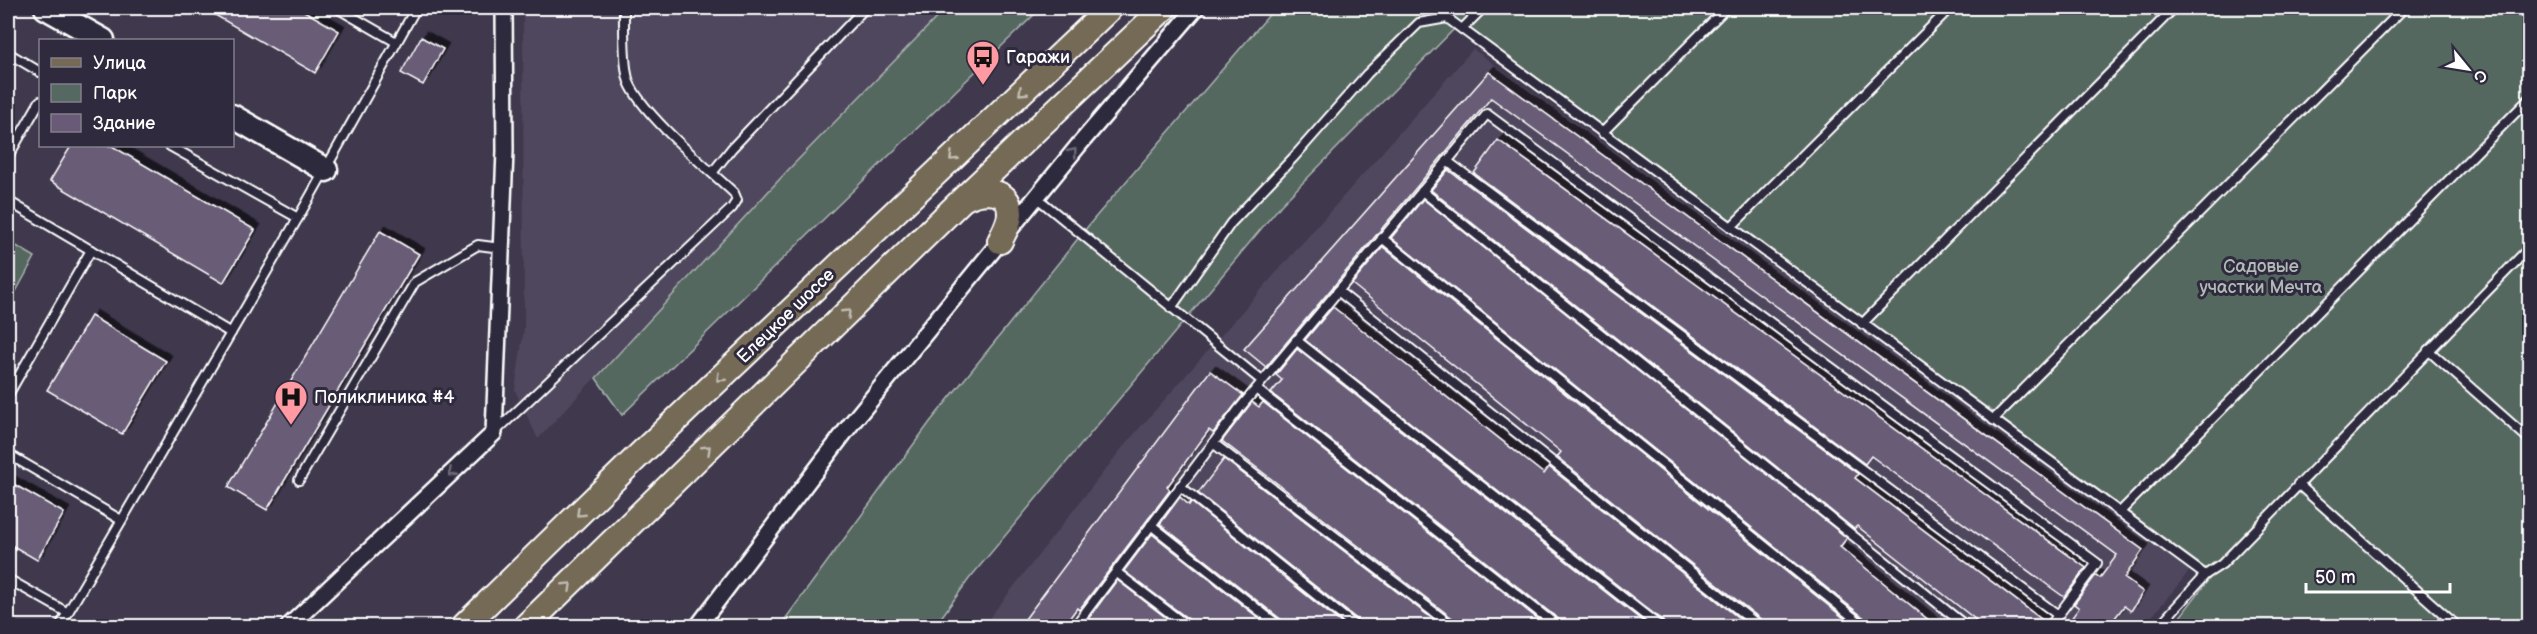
<svg xmlns="http://www.w3.org/2000/svg" width="2537" height="634" viewBox="0 0 2537 634" font-family="'Balsamiq Sans',sans-serif">
  <style>
    .built { fill: #50475d }
    .green { fill: #556861; stroke: #aab4b0; stroke-width: 1.5 }
    .building { fill: #695b77; stroke: #fff; stroke-width: 1.5; filter: url(#shadow) }
    .lines { fill: none; stroke-linecap: round; stroke-linejoin: round }
    .lane-casing { stroke: #fff; stroke-width: 12 }
    .street-casing { stroke: #fff; stroke-width: 20 }
    .secondary-casing { stroke: #fff; stroke-width: 27 }
    .primary-casing { stroke: #fff; stroke-width: 28 }
    .lane { stroke: #2f2a3d; stroke-width: 8 }
    .street { stroke: #2f2a3d; stroke-width: 15 }
    .secondary { stroke: #2f2a3d; stroke-width: 22 }
    .primary { stroke: #756a55; stroke-width: 24 }
    .oneway { stroke: #c1bcb2 }
    .oneway2 { stroke: #6d6a77 }
    .labels { text-anchor: middle; dominant-baseline: central; stroke-width: 6; stroke-linejoin: round; paint-order: stroke }
    .poi-label { font-size: 18px; fill: #fff; stroke: #2f2a3d; text-anchor: start }
    .park-label { font-size: 18px; fill: #b2bbb8; stroke: #2f2a3d }
    .street-label { font-size: 18px; fill: #fff; stroke: #2f2a3d }
  </style>
  <defs>
    <filter id="shadow"><feDropShadow dx="5.5" dy="-5.5" stdDeviation="0" flood-color="#0009"/></filter>
  </defs>
  <rect width="100%" height="100%" fill="#40394e"/>
  <filter id="ink" filterUnits="userSpaceOnUse"><feTurbulence type="fractalNoise" baseFrequency=".0167" numOctaves="2"/><feDisplacementMap in="SourceGraphic" scale="12" xChannelSelector="R" yChannelSelector="G"/><feConvolveMatrix kernelMatrix="1 2 1 2 8 2 1 2 1" color-interpolation-filters="sRGB"/></filter>
  <g filter="url(#ink)">
    <g class="built">
      <polygon points="523,8 946,8 790,168 538,439 515,390 524,328"/>
      <polygon points="1473,49 2191,569 2144,626 983,626 1123,447"/>
    </g>
    <g class="green">
      <polygon points="946,8 1041,8 622,415 596,378 790,168"/>
      <polygon points="1275,8 2529,8 2529,626 2173,626 2213,574 1461,22 1281,205 969,579 935,626 780,626 930,422 1093,220"/>
      <polygon points="8,241 35,257 8,306"/>
    </g>
    <g class="building">
      <polygon points="203,8 299,8 339,31 315,73"/>
      <polygon points="421,37 443,49 423,85 401,73"/>
      <polygon points="1489,72 2143,550 2124,578 2143,592 2131,611 2124,606 2108,627 2065,627 2079,608 2074,604 2096,575 2100,578 2117,555 1491,98 1266,367 1244,349"/>
      <polygon points="1498,140 2086,568 2064,597 1871,456 1865,464 1474,173"/>
      <polygon points="71,146 112,146 255,230 223,283 50,181"/>
      <polygon points="1448,170 1858,474 1855,478 2045,622 2044,627 1985,627 1857,526 1854,529 1431,190"/>
      <polygon points="1423,199 1847,538 1840,547 1937,627 1870,627 1868,621 1391,238"/>
      <polygon points="380,231 419,254 267,510 228,487"/>
      <polygon points="1383,247 1855,627 1765,627 1763,621 1557,457 1561,452 1352,284"/>
      <polygon points="1333,307 1544,474 1549,467 1750,627 1665,627 1663,621 1305,340"/>
      <polygon points="91,316 166,361 122,434 47,390"/>
      <polygon points="1297,349 1650,627 1563,627 1561,621 1271,393 1282,380 1276,375"/>
      <polygon points="1210,371 1243,395 1213,433 1209,430 1167,487 1170,490 1079,610 1077,608 1063,627 1019,627"/>
      <polygon points="1252,402 1259,407 1263,402 1548,627 1458,627 1456,621 1222,441"/>
      <polygon points="1224,459 1443,627 1361,627 1359,621 1198,493"/>
      <polygon points="8,481 64,513 37,560 8,543"/>
      <polygon points="1180,497 1189,505 1191,502 1346,627 1285,627 1283,621 1160,524"/>
      <polygon points="1152,534 1270,627 1193,627 1191,621 1124,571"/>
      <polygon points="1117,580 1178,627 1100,627 1089,618"/>
    </g>
    <g class="lines">
      <g class="lane-casing">
        <g id="lane">
          <polyline points="337,8 396,42"/>
          <polyline points="1462,29 1483,8"/>
          <polyline points="8,53 40,72"/>
          <polyline points="1602,133 1726,8"/>
          <polyline points="170,146 298,218"/>
          <polyline points="8,157 40,101"/>
          <polyline points="1447,161 2058,615"/>
          <polyline points="712,173 732,148 865,8"/>
          <polyline points="1422,191 1966,626"/>
          <polyline points="1036,197 1262,381"/>
          <polyline points="8,201 231,333"/>
          <polyline points="1731,227 1950,8"/>
          <polyline points="1382,238 1864,626"/>
          <polyline points="1338,291 1759,626"/>
          <polyline points="1171,308 1231,223 1293,158 1367,74 1419,23 1447,18 2205,575 2159,626"/>
          <polyline points="1862,324 2174,8"/>
          <polyline points="1296,340 1659,626"/>
          <polyline points="2428,350 2530,440"/>
          <polyline points="1256,389 1557,626"/>
          <polyline points="8,395 91,250"/>
          <polyline points="1993,420 2404,8"/>
          <path d="M494 433 732 208 737 200 734 193C707 168 642 114 629 82 623 66 624 26 624 8"/>
          <polyline points="1213,443 1452,626"/>
          <polyline points="8,454 121,520"/>
          <polyline points="299,480 415,282 478,245 501,248"/>
          <polyline points="2298,484 2457,626"/>
          <polyline points="1180,486 1355,626"/>
          <polyline points="2119,513 2530,98"/>
          <polyline points="1151,525 1279,626"/>
          <polyline points="1116,572 1187,626"/>
          <polyline points="2205,575 2222,564 2530,247"/>
          <polyline points="8,579 68,613"/>
          <polyline points="60,626 298,218 416,8"/>
          <polyline points="1075,626 1239,409 1487,114 2097,563 2050,626"/>
        </g>
      </g>
      <g class="street-casing">
        <g id="street">
          <polyline points="289,626 494,433 505,151 504,8"/>
          <polyline points="698,626 851,424 1078,146 1196,8"/>
        </g>
      </g>
      <g class="secondary-casing">
        <g id="secondary">
          <polyline points="46,8 103,40"/>
          <polyline points="232,116 326,170"/>
        </g>
      </g>
      <g class="primary-casing">
        <g id="primary">
          <path d="M965 198C981 190 1010 187 1010 213 1010 223 1004 232 1000 241"/>
          <polyline points="464,626 636,458 1110,8"/>
          <polyline points="526,626 963,199 1164,8"/>
        </g>
      </g>
      <use href="#lane" class="lane"/>
      <use href="#street" class="street"/>
      <use href="#secondary" class="secondary"/>
      <use href="#primary" class="primary"/>
    </g>
    <defs><path id="oneway-chevron" d="M-2-3.5L2.5 0L-2 3.5" fill="none" stroke-width="1.6" stroke-linecap="round" stroke-linejoin="round" transform="scale(1.5)"/></defs>
    <g class="oneway">
      <use href="#oneway-chevron" transform="translate(1022 92) rotate(137)"/>
      <use href="#oneway-chevron" transform="translate(953 157) rotate(136)"/>
      <use href="#oneway-chevron" transform="translate(847 313) rotate(-44)"/>
      <use href="#oneway-chevron" transform="translate(720 378) rotate(136)"/>
      <use href="#oneway-chevron" transform="translate(707 449) rotate(-44)"/>
      <use href="#oneway-chevron" transform="translate(580 513) rotate(136)"/>
      <use href="#oneway-chevron" transform="translate(568 586) rotate(-44)"/>
    </g>
    <g class="oneway2">
      <use href="#oneway-chevron" transform="translate(1073 152) rotate(-51)"/>
      <use href="#oneway-chevron" transform="translate(452 473) rotate(137)"/>
    </g>
  </g>
  <defs>
    <g id="bus-pin" transform="scale(1.725)"><path d="M0 17L-7.5 6A9.5 9.5 0 1 1 7.5 6Z" fill="#ff9aa2" stroke="#2f2a3d"/><path d="M-5-6H5V4H4V6H2V4H-2V6H-4V4H-5ZM-3.5-4V0h7V-4ZM-3.5 1.2v1.5H-2V1.2ZM2 1.2v1.5H3.5V1.2Z" fill="#111"/></g>
    <g id="hospital-pin" transform="scale(1.725)"><path d="M0 17L-7.5 6A9.5 9.5 0 1 1 7.5 6Z" fill="#ff9aa2" stroke="#2f2a3d"/><path d="M-5-5h3v3.5h4V-5h3V5h-3V1.5h-4V5h-3Z" fill="#111"/></g>
  </defs>
  <g fill-rule="evenodd">
    <use href="#bus-pin" x="983" y="57"/>
    <use href="#hospital-pin" x="291" y="397"/>
  </g>
  <g class="labels">
    <g class="poi-label">
      <text x="1006" y="57">Гаражи</text>
      <text x="314" y="397">Поликлиника #4</text>
    </g>
    <g class="park-label">
      <text x="2261" y="266">Садовые<tspan x="2261" dy="21">участки Мечта</tspan></text>
    </g>
    <g class="street-label">
      <text transform="translate(786 316) rotate(-44)">Елецкое шоссе</text>
    </g>
  </g>
  <rect width="2537" height="634" fill="none" stroke="#2f2a3d" stroke-width="30"/>
  <rect x="15" y="15" width="2507" height="604" fill="none" stroke="#fff" stroke-width="2" filter="url(#ink)"/>
  <rect x="39" y="39" width="195" height="108" fill="#2f2a3d" stroke="#827f8b" stroke-width="1.5"/>
  <rect x="51" y="58" width="30" height="9" fill="#756a55" stroke="#827f8b" stroke-width="1.5"/>
  <text x="93" y="69" font-size="18" fill="#ffffff">Улица</text>
  <rect x="51" y="84" width="30" height="18" fill="#556861" stroke="#827f8b" stroke-width="1.5"/>
  <text x="93" y="99" font-size="18" fill="#ffffff">Парк</text>
  <rect x="51" y="114" width="30" height="18" fill="#695b77" stroke="#827f8b" stroke-width="1.5"/>
  <text x="93" y="129" font-size="18" fill="#ffffff">Здание</text>
  <g transform="translate(2468 69) rotate(120)" stroke="#2f2a3d" stroke-width="4.5" paint-order="stroke">
  <path d="M0-4.5L10 22L0 15L-10 22Z" fill="#ffffff"/>
  <text y="-9" font-size="16" font-weight="bold" text-anchor="middle" fill="#ffffff">С</text>
  </g>
  <path d="M2306 583v9h144v-9" fill="none" stroke="#ffffff" stroke-width="3"/>
  <text x="2315" y="583" font-size="18" fill="#ffffff" stroke="#2f2a3d" stroke-width="4.5" paint-order="stroke">50 m</text>
</svg>
